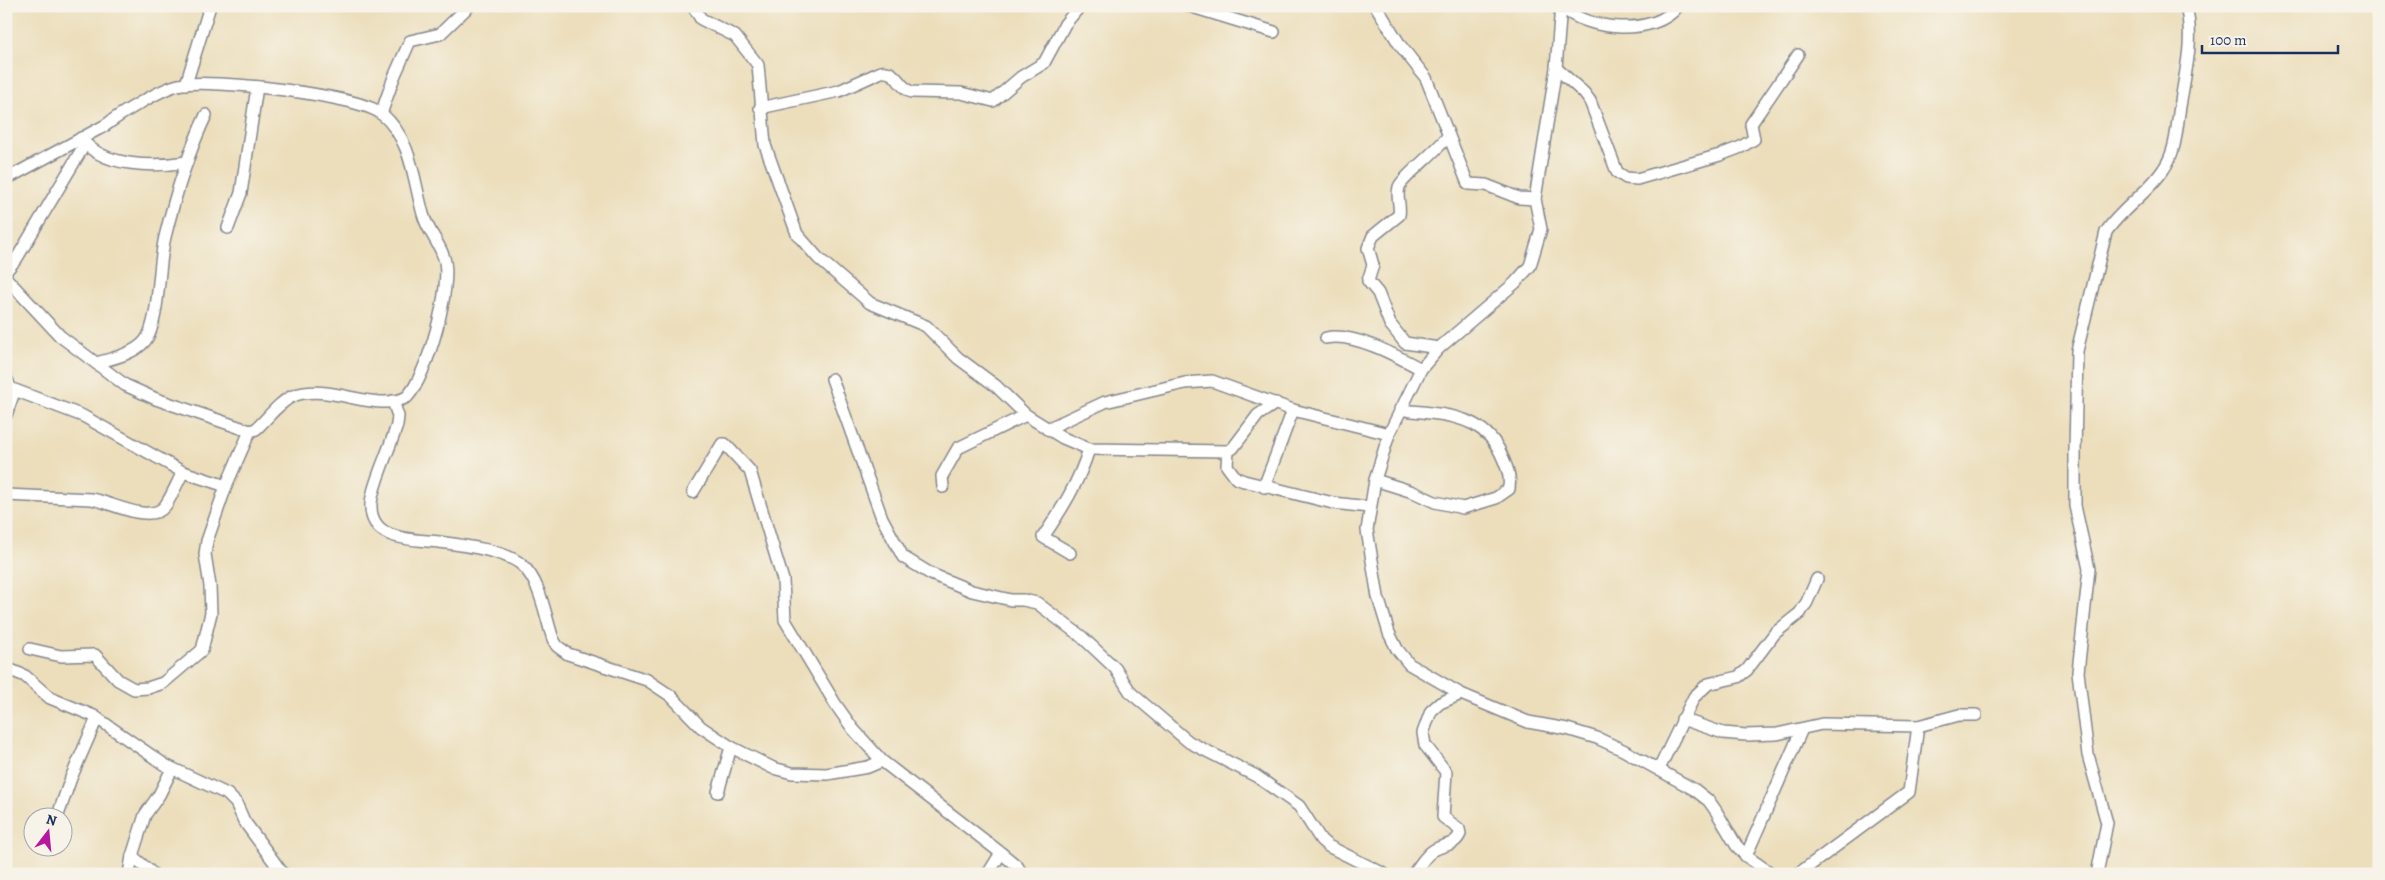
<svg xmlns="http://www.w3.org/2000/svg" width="2385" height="880" viewBox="0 0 2385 880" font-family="Alegreya,serif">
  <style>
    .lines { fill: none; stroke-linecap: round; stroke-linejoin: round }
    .minor-casing { stroke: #84868c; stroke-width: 14 }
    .minor { stroke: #fff; stroke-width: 11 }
  </style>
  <rect width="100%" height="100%" fill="#f7f3e8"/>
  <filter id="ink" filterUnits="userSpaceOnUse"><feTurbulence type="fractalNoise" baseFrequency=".02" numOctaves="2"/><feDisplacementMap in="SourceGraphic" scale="10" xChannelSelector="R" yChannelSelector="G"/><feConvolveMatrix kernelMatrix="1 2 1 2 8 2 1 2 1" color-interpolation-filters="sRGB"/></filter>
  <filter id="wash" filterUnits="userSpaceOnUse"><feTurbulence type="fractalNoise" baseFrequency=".0096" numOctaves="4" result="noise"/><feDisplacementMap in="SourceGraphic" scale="20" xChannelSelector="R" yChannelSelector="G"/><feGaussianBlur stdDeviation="1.12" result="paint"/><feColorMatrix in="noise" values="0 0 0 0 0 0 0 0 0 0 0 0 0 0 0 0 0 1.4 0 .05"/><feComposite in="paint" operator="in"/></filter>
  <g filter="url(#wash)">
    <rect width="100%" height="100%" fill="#ecdebb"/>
  </g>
  <g filter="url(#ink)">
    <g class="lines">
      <g class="minor-casing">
        <g id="minor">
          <polyline points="693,6 701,19 735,36 758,65 765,145 797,234 818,258 870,303 926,326 958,358 996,386 1026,415 1063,438 1089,449 1228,451 1233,448 1258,415 1276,403"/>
          <polyline points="1189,6 1274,32"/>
          <polyline points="1376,6 1400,45 1426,78 1468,184 1486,185 1519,198 1535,199"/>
          <polyline points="1561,6 1556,68 1535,199 1541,229 1530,266 1515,283 1439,348 1421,369 1389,434 1375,480 1367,530 1378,597 1389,633 1397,649 1409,664 1461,694 1528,722 1567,729 1597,738 1623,750 1695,790 1709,801 1716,811 1736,845 1746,856 1772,874"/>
          <path d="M1561 6C1586 31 1655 37 1678 6"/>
          <polyline points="1556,68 1584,93 1590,101 1617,172 1626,178 1637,179 1720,155 1741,147 1754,139 1751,124 1798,55"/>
          <polyline points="186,84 210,6"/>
          <path d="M760 108 839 91 881 72C897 70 898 86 911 92L961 93 993 101 1021 77 1044 63 1065 24 1080 6"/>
          <polyline points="381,114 394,77 410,41 440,34 469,6"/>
          <path d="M81 138C102 168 155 167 187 162"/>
          <path d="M6 179 106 125C120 114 161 89 178 85 209 78 359 95 382 114 412 140 413 178 423 214 427 230 439 242 444 258 453 285 427 377 407 397 376 414 329 382 293 396 279 402 267 419 256 429L250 431 156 399 125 385 60 336 6 278"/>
          <polyline points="228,228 241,193 257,87"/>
          <polyline points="6,271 17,258 85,144"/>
          <path d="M1326 338C1353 332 1397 356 1421 369"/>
          <path d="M1439 348 1405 343 1390 324 1378 293 1368 281 1373 265 1368 248 1373 236 1399 215C1401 206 1396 197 1399 187 1402 178 1438 150 1448 136"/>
          <path d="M96 363C111 359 134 354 145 341 160 322 158 264 165 237 175 196 188 153 206 115"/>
          <polyline points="6,377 13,395 6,415"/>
          <polyline points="832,379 882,518 903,557 931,574 972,591 1011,600 1023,600 1037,603 1082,637 1115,668 1131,693 1189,742 1256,776 1299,806 1321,840 1328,846 1384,874"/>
          <polyline points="12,389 83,416 183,472 226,486"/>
          <path d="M393 401 398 416 397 425C391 446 372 485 371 504 369 542 414 539 439 542 461 545 505 550 522 565 541 582 545 616 553 639L557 646 568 654 647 680 671 696 701 727 731 747 773 768 792 773 827 774 868 767 882 761"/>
          <polyline points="1047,429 1105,402 1185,383 1212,381 1293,410 1389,434"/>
          <polyline points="1228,451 1227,466 1236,478 1244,481 1333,503 1369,507"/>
          <path d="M1375 480 1413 492 1435 502 1463 508 1496 498 1509 489C1511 476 1507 468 1502 456 1489 425 1462 416 1430 413 1419 411 1411 412 1400 409"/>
          <polyline points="943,487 942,476 958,448 1026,415"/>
          <polyline points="1264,487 1293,410"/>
          <polyline points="693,492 722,444 725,444 750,471 783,580 785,620 836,705 853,729 882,761 1001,853 1017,866 1022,874"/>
          <path d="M6 495 91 499C109 501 150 525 165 506 172 496 177 483 183 472"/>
          <path d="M1070 553 1043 537C1062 509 1079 482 1089 449"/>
          <polyline points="30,649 61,656 95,655 118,680 134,689 148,688 163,683 202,650 211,613 210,586 205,554 207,541 226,486 250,431"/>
          <polyline points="6,668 25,676 50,698 94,716 165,765 227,794 236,803 244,821 283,874"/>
          <polyline points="1682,719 1723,733 1746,735 1777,734 1822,724 1918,726 1959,715 1976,715"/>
          <polyline points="1659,769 1694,697 1708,684 1738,677 1747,670 1775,633 1800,613 1807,602 1817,579"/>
          <polyline points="718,792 731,747"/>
          <polyline points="57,818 71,778 97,718"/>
          <polyline points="132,856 153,874"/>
          <polyline points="1746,856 1802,729"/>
          <polyline points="129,874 132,856 145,815 159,795 172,769"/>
          <polyline points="988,874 1001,853"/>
          <path d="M1413 874C1420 866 1425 855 1434 850 1444 844 1455 846 1460 834L1459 829 1443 817 1446 772 1425 745 1423 733 1431 711 1440 703 1461 694"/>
          <polyline points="1798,874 1909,792 1918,726"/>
          <path d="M2097 874 2107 823 2088 755 2078 672 2089 569 2075 506V453L2077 351 2106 232C2122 208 2147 194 2163 170 2178 149 2176 125 2181 101 2186 68 2194 39 2186 6"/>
        </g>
      </g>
      <use href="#minor" class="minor"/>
    </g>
  </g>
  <rect width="2385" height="880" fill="none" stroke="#f7f3e8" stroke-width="25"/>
  <g transform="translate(48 832) rotate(16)"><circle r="24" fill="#f7f3e8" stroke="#9fa5b1"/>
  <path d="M0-4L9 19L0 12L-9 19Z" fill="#b5179e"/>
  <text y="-8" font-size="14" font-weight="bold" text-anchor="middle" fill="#1b2f5e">N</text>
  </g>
  <path d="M2202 45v8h136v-8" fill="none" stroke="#1b2f5e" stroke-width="2.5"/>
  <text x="2210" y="45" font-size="15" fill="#1b2f5e" stroke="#f7f3e8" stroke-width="4" paint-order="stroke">100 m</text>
</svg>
